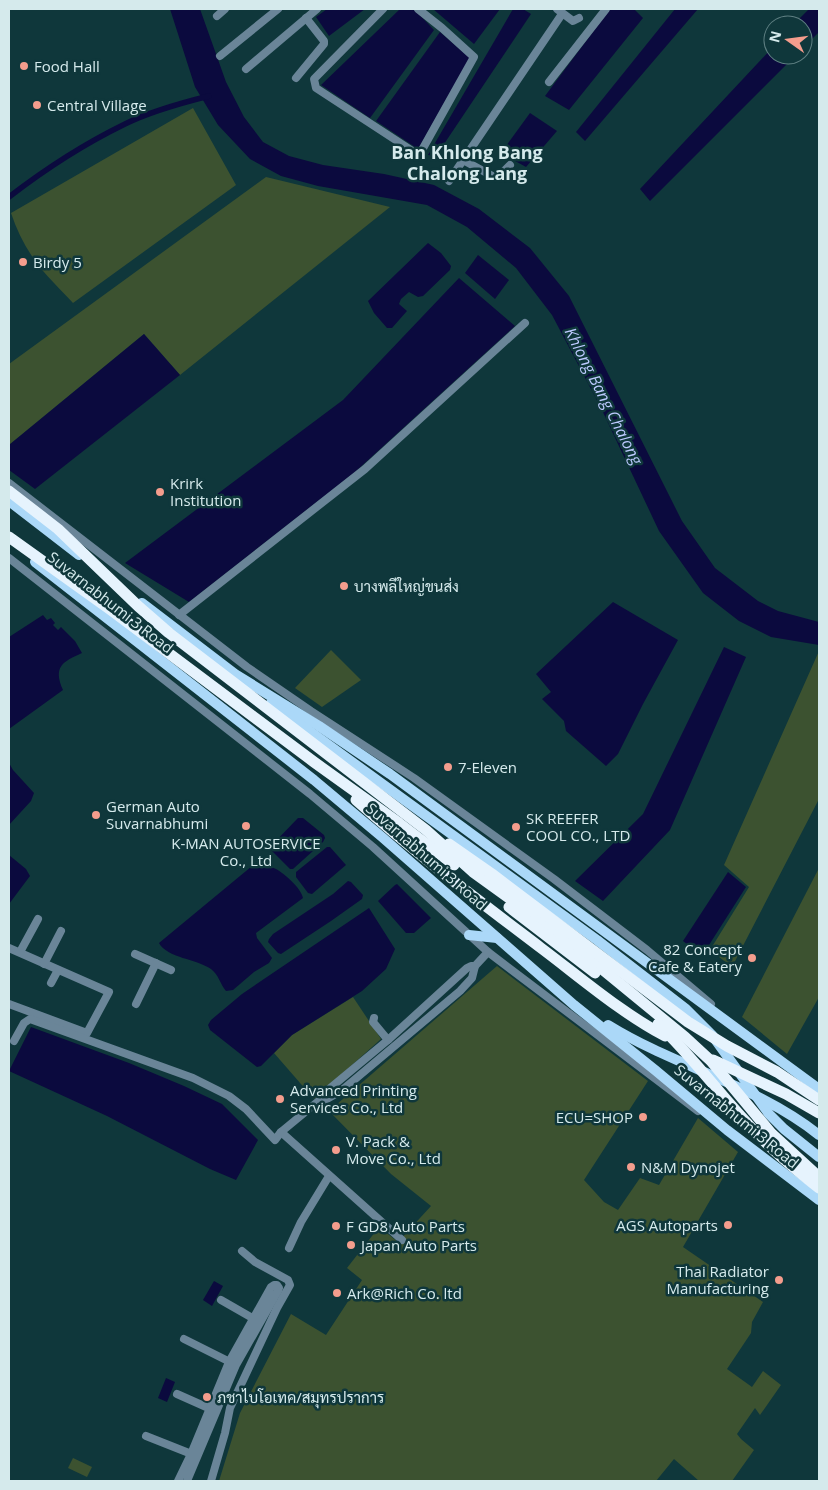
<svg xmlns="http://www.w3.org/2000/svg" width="828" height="1490" viewBox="0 0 828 1490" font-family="'Open Sans',Sarabun,sans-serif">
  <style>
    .green { fill: #3c5230 }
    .water { fill: #0b0a3e }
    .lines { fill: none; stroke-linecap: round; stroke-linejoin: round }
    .canal { stroke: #0b0a3e; stroke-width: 5.5 }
    .minor { stroke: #6a8598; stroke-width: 8 }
    .major { stroke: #abd8f8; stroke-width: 10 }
    .highway { stroke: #e6f3fd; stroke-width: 11 }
    .poi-dot { fill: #f49d8d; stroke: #0f373b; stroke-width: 2 }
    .labels { text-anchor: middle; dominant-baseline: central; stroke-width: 5; stroke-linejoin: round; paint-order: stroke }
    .poi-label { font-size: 15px; fill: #d5eaec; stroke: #0f373b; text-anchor: start }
    .street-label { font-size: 15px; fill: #d5eaec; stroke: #0f373b }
    .water-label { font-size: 16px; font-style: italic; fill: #bdcaff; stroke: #0f373b }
    .quarter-label { font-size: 18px; font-weight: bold; fill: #d5eaec; stroke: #0f373b }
  </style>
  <rect width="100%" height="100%" fill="#0f373b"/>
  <g class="green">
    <path d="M193 108 236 185 73 303C67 296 60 290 54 283 34 263 20 240 11 213Z"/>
    <polygon points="266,177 390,207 180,375 144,334 9,445 9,364"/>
    <polygon points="331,650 361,680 322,707 295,688"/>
    <polygon points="819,651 819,799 732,967 710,950 749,887 724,865"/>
    <polygon points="819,868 819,997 787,1054 742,1017"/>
    <polygon points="497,966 648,1081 584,1180 604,1202 618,1210 640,1178 659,1185 698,1118 738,1152 683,1247 763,1302 752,1322 751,1333 727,1369 752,1387 763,1371 781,1385 760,1415 755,1408 737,1434 741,1439 754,1450 732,1481 699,1481 674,1459 656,1481 219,1481 240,1413 291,1314 326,1335 362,1280 347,1268 379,1227 398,1242 431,1206 391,1174 329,1111"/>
    <polygon points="353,997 381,1039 314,1099 274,1053 292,1035"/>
    <polygon points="73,1458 92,1467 87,1477 68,1468"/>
  </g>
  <g class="water">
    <polygon points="170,9 200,9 226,82 244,117 263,142 289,156 323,165 384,174 434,185 479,209 530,248 569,296 682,521 715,568 758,601 778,611 819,622 819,645 771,637 739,621 703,593 659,531 601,408 552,315 516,268 467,227 427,205 318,186 281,176 250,159 218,125 195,87"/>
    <polygon points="327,9 365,9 329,36 316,17"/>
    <polygon points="400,9 414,9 434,30 370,118 321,85"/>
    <polygon points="433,9 500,9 474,44"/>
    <polygon points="513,9 523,9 531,14 436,156 428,155"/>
    <polygon points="610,9 634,9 643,18 569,110 545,96"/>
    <polygon points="675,9 698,9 585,141 576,132"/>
    <polygon points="809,9 819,9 819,32 803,48 803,25 793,25"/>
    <polygon points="440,32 470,58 418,149 376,121"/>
    <polygon points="773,47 773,55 796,55 650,201 640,189"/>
    <polygon points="530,113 557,131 526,167 501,153"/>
    <polygon points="428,243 441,253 451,266 450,270 423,296 418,297 409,292 401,299 399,304 407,311 392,328 387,328 374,313 368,301"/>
    <polygon points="478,255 509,280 495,299 465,273"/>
    <polygon points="459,278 515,326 355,472 189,602 125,563 343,400"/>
    <polygon points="144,334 180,375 35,489 9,470 9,445"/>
    <polygon points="613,602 678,640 643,704 618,754 606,766 566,731 564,721 542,699 551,692 536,674"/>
    <path d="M43 615 47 620 51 618 55 623 53 625 58 630 61 627 75 641 82 653C62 662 53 667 63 690L9 729V637Z"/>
    <polygon points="724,647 746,657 670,830 603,901 575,881 643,814"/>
    <polygon points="9,763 13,770 34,793 31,801 9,825"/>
    <polygon points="298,818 303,818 324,835 325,838 323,842 293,869 290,869 271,850 271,846"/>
    <polygon points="327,847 330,847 346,865 312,894 308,893 296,877 296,872"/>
    <polygon points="9,855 26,869 30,876 9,904"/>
    <path d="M257 862C263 864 270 866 276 869 285 874 301 888 303 898L256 933 257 938 272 958 269 963 254 972 233 990 226 991C220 984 219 975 211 969 197 959 167 958 159 943Z"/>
    <polygon points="728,872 746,887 702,956 683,941"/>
    <polygon points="348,881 351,882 363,895 362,899 331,921 281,954 278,953 268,942 269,939 273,934 333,894"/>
    <polygon points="397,884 431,918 414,933 406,933 378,901 395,885"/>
    <polygon points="369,908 395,949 386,969 362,991 292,1035 261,1066 257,1067 210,1030 208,1025 211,1020 242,994"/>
    <polygon points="31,1027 129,1063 184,1086 222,1104 258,1140 236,1180 210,1169 107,1116 9,1071"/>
    <polygon points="214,1281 223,1286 212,1306 203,1300"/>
    <polygon points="166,1378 175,1382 167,1402 158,1398"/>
  </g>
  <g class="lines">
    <path class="canal" d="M9 197C44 170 86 143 125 124 151 111 181 103 209 96"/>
    <g class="minor">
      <polyline points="383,9 314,79 316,88 414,152 419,153 422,150 474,57 442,28 418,9"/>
      <polyline points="557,9 573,21 579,18"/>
      <polyline points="217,16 225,9"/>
      <polyline points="220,56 278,9"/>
      <polyline points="246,69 317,9"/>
      <polyline points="296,78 324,44 324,41 306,18"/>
      <polyline points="549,82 606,9"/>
      <polyline points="463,160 496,178 498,177 510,165"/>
      <polyline points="449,181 562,14"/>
      <polyline points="9,483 247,667 311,711 414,778 554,879 647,950 711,1004"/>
      <polyline points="9,558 310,794 373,847 488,952 698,1111"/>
      <polyline points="179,615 365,469 525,323"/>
      <polyline points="9,948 109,992 87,1033 9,1004"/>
      <polyline points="20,952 38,919"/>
      <polyline points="135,954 171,970"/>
      <polyline points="44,964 61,931"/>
      <polyline points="51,983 58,970"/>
      <polyline points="136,1004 156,963"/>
      <polyline points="374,1018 373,1022 388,1040"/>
      <polyline points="14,1041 24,1023 30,1019 193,1078 229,1096 246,1109 275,1140 281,1132 321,1099 323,1094 388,1040 467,968 471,966 475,966 488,952"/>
      <polyline points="321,1099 325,1100 341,1091 460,991 472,978 475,966"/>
      <polyline points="281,1132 402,1240"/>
      <polyline points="289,1248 301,1222 329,1176"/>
      <polyline points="221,1300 256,1320"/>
      <polyline points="184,1339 232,1363"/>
      <polyline points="177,1394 213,1410"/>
      <polyline points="146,1436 194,1455"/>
      <polyline points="178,1481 191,1454 229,1362 271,1287 274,1285 277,1285 279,1288 278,1291 236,1365 187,1481"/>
      <polyline points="211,1481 225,1433 230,1408 277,1308 290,1285 288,1280 255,1262 242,1251"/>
    </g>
    <g class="major">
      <polyline points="9,501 79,555"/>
      <polyline points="35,562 314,780 382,837 574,1005 655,1070 727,1130 819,1200"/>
      <polyline points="142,603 235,674 319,726 390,774 819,1089"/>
      <polyline points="271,703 597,940 686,1009 712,1035 769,1114 784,1129 819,1157"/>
      <polyline points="469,935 497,938"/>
      <path d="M608 1025C676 1067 756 1085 819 1135"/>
    </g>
    <g class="highway">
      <polyline points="9,491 58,529 138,606 169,633 426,830 473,872 563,937 685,1037 711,1061 771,1133 819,1177"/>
      <polyline points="9,537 111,610 314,762 399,823 454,865"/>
      <path d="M356 800C415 853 478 900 541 948 581 978 620 1012 665 1036"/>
      <polyline points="449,844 492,874 688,1022 727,1046 777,1072 819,1100"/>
      <polyline points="509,907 595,973"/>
      <path d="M658 1024C691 1055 717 1091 748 1124 769 1148 794 1168 819 1188"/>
      <polyline points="713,1060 786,1094 819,1113"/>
    </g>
  </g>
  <g class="poi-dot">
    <circle cx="24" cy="66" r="5"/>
    <circle cx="37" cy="105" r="5"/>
    <circle cx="23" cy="262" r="5"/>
    <circle cx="160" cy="492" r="5"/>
    <circle cx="344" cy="586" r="5"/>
    <circle cx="448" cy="767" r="5"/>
    <circle cx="96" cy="815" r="5"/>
    <circle cx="246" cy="826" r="5"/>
    <circle cx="516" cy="827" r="5"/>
    <circle cx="752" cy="958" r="5"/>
    <circle cx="280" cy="1099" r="5"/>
    <circle cx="643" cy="1117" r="5"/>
    <circle cx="336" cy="1150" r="5"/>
    <circle cx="631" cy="1167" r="5"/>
    <circle cx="728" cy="1225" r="5"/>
    <circle cx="336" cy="1226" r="5"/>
    <circle cx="351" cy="1245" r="5"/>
    <circle cx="779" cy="1280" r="5"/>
    <circle cx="337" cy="1293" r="5"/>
    <circle cx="207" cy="1397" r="5"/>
  </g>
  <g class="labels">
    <g class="poi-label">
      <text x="34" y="66">Food Hall</text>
      <text x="47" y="105">Central Village</text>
      <text x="33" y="262">Birdy 5</text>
      <text x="170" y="483">Krirk<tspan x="170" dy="17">Institution</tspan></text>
      <text x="354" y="586">บางพลีใหญ่ขนส่ง</text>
      <text x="458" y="767">7-Eleven</text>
      <text x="106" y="806">German Auto<tspan x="106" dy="17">Suvarnabhumi</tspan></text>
      <text x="526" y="818">SK REEFER<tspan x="526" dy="17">COOL CO., LTD</tspan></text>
      <text x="246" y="843" text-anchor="middle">K-MAN AUTOSERVICE<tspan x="246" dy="17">Co., Ltd</tspan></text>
      <text x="742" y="949" text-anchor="end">82 Concept<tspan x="742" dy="17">Cafe &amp; Eatery</tspan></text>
      <text x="290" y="1090">Advanced Printing<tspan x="290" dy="17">Services Co., Ltd</tspan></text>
      <text x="633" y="1117" text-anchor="end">ECU=SHOP</text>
      <text x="346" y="1141">V. Pack &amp;<tspan x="346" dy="17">Move Co., Ltd</tspan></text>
      <text x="641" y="1167">N&amp;M Dynojet</text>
      <text x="718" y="1225" text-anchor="end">AGS Autoparts</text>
      <text x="346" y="1226">F GD8 Auto Parts</text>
      <text x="361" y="1245">Japan Auto Parts</text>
      <text x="769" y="1271" text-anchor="end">Thai Radiator<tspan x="769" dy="17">Manufacturing</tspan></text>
      <text x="347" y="1293">Ark@Rich Co. ltd</text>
      <text x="217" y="1397">ภชาไบโอเทค/สมุทรปราการ</text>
    </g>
    <g class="street-label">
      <text transform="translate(111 602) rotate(38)">Suvarnabhumi 3 Road</text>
      <text transform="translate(427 856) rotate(41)">Suvarnabhumi 3 Road</text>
      <text transform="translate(737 1116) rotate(39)">Suvarnabhumi 3 Road</text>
    </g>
    <g class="water-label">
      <text transform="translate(604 396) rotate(63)">Khlong Bang Chalong</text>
    </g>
    <g class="quarter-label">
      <text x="467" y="152">Ban Khlong Bang<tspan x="467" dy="21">Chalong Lang</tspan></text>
    </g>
  </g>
  <rect width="828" height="1490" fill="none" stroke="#d5eaec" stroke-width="20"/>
  <g transform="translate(788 40) rotate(284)"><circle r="24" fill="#0f373b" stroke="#5e7f82"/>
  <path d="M0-4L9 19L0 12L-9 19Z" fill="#f49d8d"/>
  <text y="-8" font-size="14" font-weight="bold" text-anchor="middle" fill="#d5eaec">N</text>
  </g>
</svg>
